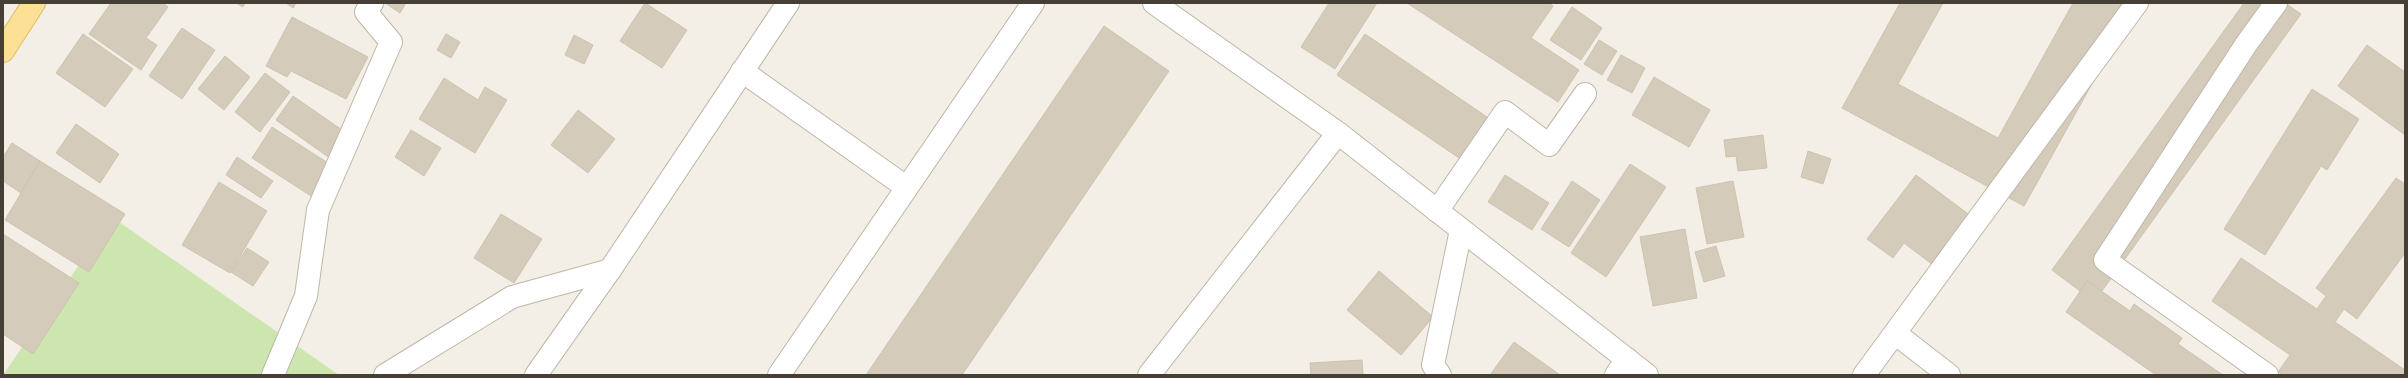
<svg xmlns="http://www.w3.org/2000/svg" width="2408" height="378" viewBox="0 0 2408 378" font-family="'Space Grotesk',sans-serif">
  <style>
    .green { fill: #cde6af }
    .building { fill: #d4cbbb; stroke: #cfc3af }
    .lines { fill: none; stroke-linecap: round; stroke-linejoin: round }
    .minor-casing { stroke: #beb7a9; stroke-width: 24 }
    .major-casing { stroke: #e1be65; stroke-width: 24 }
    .minor { stroke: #fff; stroke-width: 22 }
    .major { stroke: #fce095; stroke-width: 22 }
  </style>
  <rect width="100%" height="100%" fill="#f3efe6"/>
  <polygon class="green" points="112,217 339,375 3,375"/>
  <g class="building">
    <polygon points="111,3 163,3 168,7 146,38 157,45 141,70 89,34"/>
    <polygon points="236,3 245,3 243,7"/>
    <polygon points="286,3 296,3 293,8"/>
    <polygon points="385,3 406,3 400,13"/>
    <polygon points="645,3 687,30 662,68 620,41"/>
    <polygon points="1329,3 1377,3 1335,69 1301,47"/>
    <polygon points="1407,3 1548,3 1553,6 1531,38 1579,70 1558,102"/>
    <polygon points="1900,3 1943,3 1898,84 1998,138 2073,3 2137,3 2024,206 1842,108"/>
    <polygon points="2244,3 2285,3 2301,14 2102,291 2087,281 2080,291 2052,270"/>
    <polygon points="1572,7 1602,28 1581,60 1550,40"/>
    <polygon points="292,17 368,57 346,99 291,71 287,77 266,66"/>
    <polygon points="1104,26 1169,71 962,375 866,375"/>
    <polygon points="182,28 215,50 182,99 149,76"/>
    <polygon points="83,34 133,69 105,107 56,73"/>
    <polygon points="446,34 460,42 451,58 437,50"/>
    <polygon points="1365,34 1490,119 1462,160 1337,75"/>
    <polygon points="574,35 593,45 584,64 565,55"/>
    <polygon points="1599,40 1617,51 1602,75 1584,64"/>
    <polygon points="2367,45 2405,72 2405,135 2338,86"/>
    <polygon points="1621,55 1645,68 1632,93 1607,80"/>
    <polygon points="225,56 250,77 224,110 198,89"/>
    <polygon points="265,73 290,92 260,132 235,112"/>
    <polygon points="1654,77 1710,110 1689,147 1632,115"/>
    <polygon points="444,78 478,100 485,87 507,100 475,153 419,119"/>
    <polygon points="2312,89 2359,119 2327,170 2321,166 2265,255 2224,229"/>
    <polygon points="293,96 358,141 341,166 276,120"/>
    <polygon points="578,110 615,139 588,173 551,145"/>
    <polygon points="76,124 119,154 100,183 56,153"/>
    <polygon points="272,127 342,172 322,203 252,158"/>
    <polygon points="411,130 441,148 424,176 395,157"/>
    <polygon points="1763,135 1767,168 1738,171 1736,156 1726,157 1724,140"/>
    <polygon points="12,143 40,161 21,193 3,181 3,157"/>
    <polygon points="1808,151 1831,159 1823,184 1801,177"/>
    <polygon points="237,157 273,181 261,198 226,175"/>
    <polygon points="40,161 125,214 89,272 5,220"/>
    <polygon points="1630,164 1666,187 1606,277 1571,253"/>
    <polygon points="1505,175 1549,203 1532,230 1488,202"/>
    <polygon points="1916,175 1975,219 1937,268 1904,243 1893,258 1867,239"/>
    <polygon points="2396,178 2405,184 2405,253 2357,319 2344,309 2335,322 2405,370 2405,375 2283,375 2278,372 2290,355 2212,301 2241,258 2317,309 2326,296 2316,288"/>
    <polygon points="1572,181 1600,200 1569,247 1541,229"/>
    <polygon points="1733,181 1744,237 1707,244 1696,188"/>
    <polygon points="219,182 267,211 230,273 182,245"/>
    <polygon points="501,214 542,239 514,283 474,258"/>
    <polygon points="1685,229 1697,298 1653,306 1640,237"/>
    <polygon points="3,234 79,283 33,354 3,334"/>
    <polygon points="1716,246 1725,276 1704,282 1695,252"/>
    <polygon points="247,248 269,262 253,286 231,272"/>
    <polygon points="1379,271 1433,317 1401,355 1347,310"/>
    <polygon points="2087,281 2130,311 2134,304 2182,338 2178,344 2223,375 2156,375 2066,312"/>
    <polygon points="1514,342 1560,375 1490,375"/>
    <polygon points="1362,360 1363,375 1311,375 1310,363"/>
  </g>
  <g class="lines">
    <g class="minor-casing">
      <g id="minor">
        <polyline points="1154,3 1338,133 1647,375"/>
        <polyline points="742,71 906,187"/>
        <polyline points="1437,211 1505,112 1549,145 1585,94"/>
        <polyline points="1896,334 1949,375"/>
        <polyline points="273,375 306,296 318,210 391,42 366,12 372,3"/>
        <polyline points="385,375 512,297 610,270"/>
        <polyline points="536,375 610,270 788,3"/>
        <polyline points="779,375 1033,3"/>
        <polyline points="1149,375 1338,133"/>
        <polyline points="1440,375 1433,365 1461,230"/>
        <polyline points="1616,375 1627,359"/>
        <polyline points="1864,375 2137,3"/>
        <polyline points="2267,375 2105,260 2247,43 2276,3"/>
      </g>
    </g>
    <g class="major-casing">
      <polyline id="major" points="3,51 34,3"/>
    </g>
    <use href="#minor" class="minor"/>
    <use href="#major" class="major"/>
  </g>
  <rect width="2408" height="378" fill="none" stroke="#453f35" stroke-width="8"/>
</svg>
